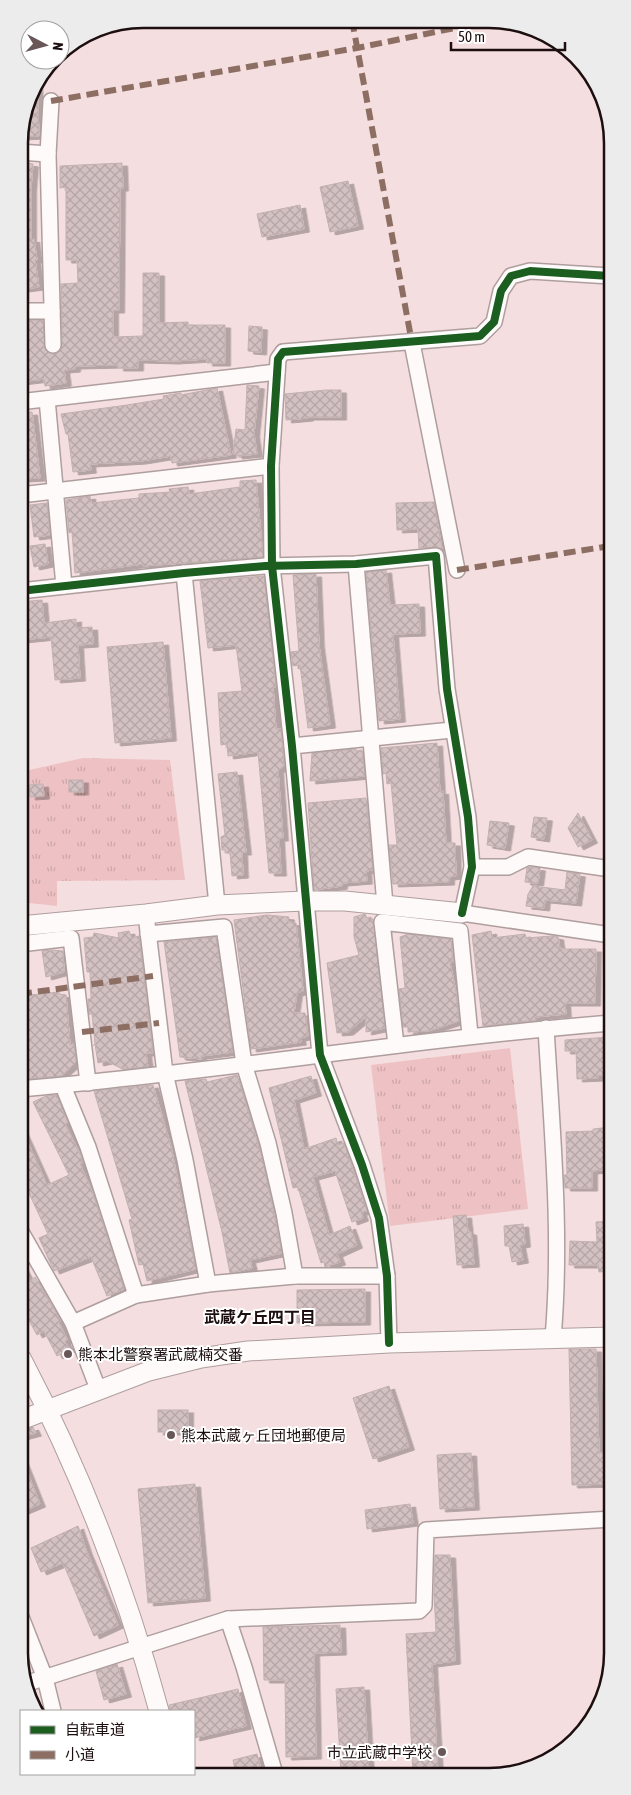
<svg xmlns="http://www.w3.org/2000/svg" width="631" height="1795" viewBox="0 0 631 1795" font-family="'Asap Condensed','Noto Sans JP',sans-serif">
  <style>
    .park { fill: url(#park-tufts) }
    .building { fill: url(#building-cross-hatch); stroke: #c2b0b1; filter: url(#shadow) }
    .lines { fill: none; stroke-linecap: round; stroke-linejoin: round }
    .minor-casing { stroke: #af9e9e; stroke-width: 18 }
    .tertiary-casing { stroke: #af9e9e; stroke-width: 21 }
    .minor { stroke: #fefafa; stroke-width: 15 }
    .tertiary { stroke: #fefafa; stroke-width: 19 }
    .quiet { stroke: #8d6e63; stroke-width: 6; stroke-dasharray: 12 6; stroke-linecap: butt }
    .cycleway-casing { stroke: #fff; stroke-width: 11 }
    .cycleway { stroke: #1b5e20; stroke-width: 8 }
    .poi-dot { fill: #695758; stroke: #fff; stroke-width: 2 }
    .labels { text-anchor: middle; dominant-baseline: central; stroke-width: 4; stroke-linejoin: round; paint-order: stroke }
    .poi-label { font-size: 15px; fill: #1d0f10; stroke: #fff; text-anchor: start }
    .neighbourhood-label { font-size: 16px; font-weight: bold; fill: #1d0f10; stroke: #fff }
    .rim { fill: none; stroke: #1d0f10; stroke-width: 2.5 }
  </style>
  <defs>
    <pattern id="park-tufts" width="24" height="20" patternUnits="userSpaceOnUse" patternTransform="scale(1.25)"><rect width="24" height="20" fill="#eec2c4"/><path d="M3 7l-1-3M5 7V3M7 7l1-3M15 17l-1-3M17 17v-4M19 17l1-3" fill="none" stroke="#cca6a7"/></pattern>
    <pattern id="building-cross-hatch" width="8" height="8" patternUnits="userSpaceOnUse" patternTransform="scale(1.25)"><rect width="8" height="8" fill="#d3c1c2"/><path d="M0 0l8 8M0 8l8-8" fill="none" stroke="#b5a5a6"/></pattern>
    <filter id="shadow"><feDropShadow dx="5.5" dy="3" stdDeviation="0" flood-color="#0004"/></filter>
  </defs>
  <rect width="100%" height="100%" fill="#f5dedf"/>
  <g class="park">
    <polygon points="83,758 170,760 185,880 57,881 57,906 20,902 20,772"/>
    <polygon points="510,1048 528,1209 390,1226 371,1065"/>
  </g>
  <g class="building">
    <polygon points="37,80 39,136 19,137 32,88"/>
    <polygon points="19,162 33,164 31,188 31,240 34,239 37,260 35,260 39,287 23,289 19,265"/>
    <polygon points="122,163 123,188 120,188 119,310 113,310 113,337 143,336 143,273 159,273 159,323 188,322 188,325 225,325 225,363 207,363 207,359 173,361 138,360 138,368 118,368 118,365 75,366 75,369 64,370 66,383 45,386 44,379 19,382 19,352 25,351 25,320 43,320 45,349 53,354 58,353 62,345 61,284 78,283 77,260 66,260 66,187 60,188 60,166"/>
    <polygon points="348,181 358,226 330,232 320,187"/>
    <polygon points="300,205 304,229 262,237 257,214"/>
    <polygon points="249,326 262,327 261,352 248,351"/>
    <polygon points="247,385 259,386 254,434 257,454 237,456 236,454 233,454 236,429 245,430"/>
    <polygon points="217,388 231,455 172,463 171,456 141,461 90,464 91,470 73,472 68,434 66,434 61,414 127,405 164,399 163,396 181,393 181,395"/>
    <polygon points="326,390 341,390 341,417 308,417 308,418 286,420 285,394"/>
    <polygon points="32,412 40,478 22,479 19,413"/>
    <polygon points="256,480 263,557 143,566 143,564 75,573 72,532 69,533 66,500 90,496 91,503 139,498 139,494 170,492 169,489 188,487 189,494 240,487 240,481"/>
    <polygon points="434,502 442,549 436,547 419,548 418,529 397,530 396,503"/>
    <polygon points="47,503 50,535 34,537 30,505"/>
    <polygon points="45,544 48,564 34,567 30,546"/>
    <polygon points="386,570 390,605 419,604 420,633 393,634 400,719 379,721 366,572"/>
    <polygon points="316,574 319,645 330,725 308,728 300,665 293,666 291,652 299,651 293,575"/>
    <polygon points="264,576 276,687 273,687 276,729 281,729 284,766 278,770 283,838 279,838 281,873 269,873 258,752 228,756 227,744 221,745 218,693 242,691 236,645 208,648 200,581"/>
    <polygon points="42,600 44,623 76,619 76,628 92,627 93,644 78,645 80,678 55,680 51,637 20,640 20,602"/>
    <polygon points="163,642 171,738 115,743 107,647"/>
    <polygon points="437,743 440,792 443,791 446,843 455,843 456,876 449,877 449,882 393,884 389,845 397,845 391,783 387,784 386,773 383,774 381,748"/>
    <polygon points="356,749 356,751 362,750 365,776 310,781 312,753"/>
    <polygon points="237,772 246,852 242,852 243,875 232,876 230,853 225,853 225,850 222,850 221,837 225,835 218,774"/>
    <rect x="69" y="780" width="14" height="12"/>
    <polygon points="43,784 44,796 30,797 29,785"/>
    <polygon points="366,798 373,870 366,871 367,881 342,883 342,886 314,890 308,803"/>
    <polygon points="578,813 592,840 578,847 568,828"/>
    <polygon points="534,817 547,818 544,839 531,837"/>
    <polygon points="490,821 509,823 505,848 487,845"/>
    <polygon points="530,867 540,868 538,883 525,882 527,868"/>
    <polygon points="567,872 580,874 576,903 545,900 544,908 526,906 528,894 533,886 565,890"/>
    <polygon points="365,914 367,918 373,919 385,1028 366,1032 366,1017 348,1032 337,1033 327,963 359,955 354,937 354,917"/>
    <polygon points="267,915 289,917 288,922 296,923 303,991 297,993 294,1013 305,1013 308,1036 300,1038 301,1042 251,1049 234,920"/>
    <polygon points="129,931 132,938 139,936 153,1053 146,1053 148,1067 123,1069 107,1061 98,1063 95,1044 93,1046 95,1044 92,1014 89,1014 88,999 91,999 90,972 87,972 84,938 93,937 94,933 119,938 118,933"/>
    <polygon points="491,931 492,938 525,934 526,938 552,936 558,937 560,949 596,949 595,1003 565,1003 566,1014 535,1017 536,1020 483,1026 472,935"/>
    <polygon points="408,934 451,939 453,962 450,963 456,992 459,1021 428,1031 408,1032 408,1027 403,1027 399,989 405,988 400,937"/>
    <polygon points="216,937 233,1052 201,1056 202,1059 180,1057 164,942"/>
    <polygon points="52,950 63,951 64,972 46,977 42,951"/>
    <polygon points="59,992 59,994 66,995 70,1045 74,1044 76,1062 61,1076 25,1079 21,1077 20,1065 20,996"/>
    <polygon points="611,1037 611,1074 598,1075 598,1078 577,1079 576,1051 565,1051 565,1040"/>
    <polygon points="237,1075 262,1157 282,1253 250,1260 252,1268 230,1273 222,1232 185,1081 206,1079 207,1082"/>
    <polygon points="311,1076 316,1093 294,1100 304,1149 336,1138 338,1145 344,1143 367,1211 361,1212 363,1218 352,1222 335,1171 313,1177 329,1235 350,1226 357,1245 337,1254 340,1262 325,1267 324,1262 321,1263 298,1187 293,1188 269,1088"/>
    <polygon points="153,1085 171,1147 196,1269 147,1281 143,1264 139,1265 129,1220 132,1219 94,1091"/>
    <polygon points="57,1095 68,1123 65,1124 82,1158 83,1163 80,1164 92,1191 124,1289 107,1296 91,1257 54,1271 39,1238 48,1234 20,1174 20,1125 47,1185 69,1175 33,1102 46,1096"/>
    <polygon points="611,1127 611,1169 592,1171 592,1188 565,1188 564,1175 567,1175 566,1132 593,1131 593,1129"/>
    <polygon points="466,1215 468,1232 471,1232 474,1264 457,1265 453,1216"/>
    <polygon points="611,1221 611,1271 599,1272 598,1265 569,1265 570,1241 597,1242 596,1222"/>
    <polygon points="523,1224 525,1244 520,1245 523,1260 512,1262 509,1246 505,1246 504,1226"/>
    <polygon points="21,1264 30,1281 35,1277 61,1321 59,1323 67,1339 65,1342 70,1349 57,1356 44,1331 37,1335 21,1306"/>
    <polygon points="365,1289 365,1322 297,1323 297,1290"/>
    <polygon points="569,1349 596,1349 599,1453 612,1452 612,1484 572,1485"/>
    <polygon points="389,1386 409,1447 373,1459 353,1398"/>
    <rect x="158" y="1410" width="30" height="22"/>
    <polygon points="33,1427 36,1433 21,1437 21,1431"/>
    <polygon points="471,1453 474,1507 440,1509 437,1455"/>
    <polygon points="21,1456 40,1504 21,1512"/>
    <polygon points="195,1484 205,1598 148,1603 138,1489"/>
    <polygon points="410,1504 413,1523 367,1529 365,1510"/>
    <polygon points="78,1526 87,1552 118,1625 94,1636 63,1563 41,1572 31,1548"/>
    <polygon points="435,1555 450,1555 455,1661 432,1664 438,1774 413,1774 406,1634 436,1632 434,1594"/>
    <polygon points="340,1625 341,1652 314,1653 316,1756 286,1757 285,1680 264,1680 263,1627"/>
    <polygon points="117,1664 126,1694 104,1700 96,1671"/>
    <polygon points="364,1687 369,1774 341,1774 336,1689"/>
    <polygon points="238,1689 246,1726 194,1738 194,1711 170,1711 169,1705"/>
    <polygon points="257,1754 262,1774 236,1774 233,1760"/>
  </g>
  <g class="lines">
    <g class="minor-casing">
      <g id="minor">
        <polyline points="51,101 48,154 53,345"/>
        <polyline points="19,152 48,154"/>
        <polyline points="19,311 52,311"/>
        <polyline points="412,343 457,570"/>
        <polyline points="47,399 64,586"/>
        <polyline points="19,402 277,372"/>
        <polyline points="20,495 271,466"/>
        <polyline points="356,564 385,905"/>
        <polyline points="184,573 217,905"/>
        <polyline points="20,591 184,573 265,566 356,564 436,556 447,689 468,817 472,867 462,913 611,935"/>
        <polyline points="292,746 452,730"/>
        <polyline points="472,867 508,867 528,857 611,869"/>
        <polyline points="147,923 165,1073 185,1160 208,1284"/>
        <polyline points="148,934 224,927 244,1064 268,1143 284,1213 295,1276"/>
        <polyline points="20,944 71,938 88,1083"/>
        <path d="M546 1028C552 1131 562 1235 553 1338"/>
        <polyline points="396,1045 382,922 460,931 470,1035"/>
        <polyline points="63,1086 88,1147 136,1295"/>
        <path d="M20 1089C218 1072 413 1039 611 1023"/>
        <polyline points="21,1232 73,1323 98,1389"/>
        <polyline points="73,1323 136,1295 208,1284 295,1276 387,1276"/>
        <polyline points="389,1343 387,1276 379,1218 362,1165 320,1055 292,746 272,566 271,466 278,359 283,352 480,336 494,322 501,291 511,276 530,271 610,276"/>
        <polyline points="21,1617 45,1678 53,1711"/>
        <polyline points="228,1619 244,1667 275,1774"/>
        <polyline points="25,1684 228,1619 419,1611 424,1606 426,1530 612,1519"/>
      </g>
    </g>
    <g class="tertiary-casing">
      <g id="tertiary">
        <polyline points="20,926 146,914 217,905 305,901 345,901 462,913"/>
        <path d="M21 1358C80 1470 126 1589 159 1711"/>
        <polyline points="21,1420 149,1371 201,1358 248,1351 389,1343 612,1337"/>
      </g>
    </g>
    <use href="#minor" class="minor"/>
    <use href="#tertiary" class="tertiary"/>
    <g class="quiet">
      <polyline points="352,20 412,343"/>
      <polyline points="51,101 357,48 489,21"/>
      <polyline points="457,570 610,546"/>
      <polyline points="20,994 153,976"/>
      <polyline points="82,1032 159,1023"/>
    </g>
    <g class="cycleway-casing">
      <g id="cycleway">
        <polyline points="20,591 184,573 265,566 356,564 436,556 447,689 468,817 472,867 462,913"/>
        <polyline points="389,1343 387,1276 379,1218 362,1165 320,1055 292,746 272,566 271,466 278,359 283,352 480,336 494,322 501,291 511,276 530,271 610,276"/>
      </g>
    </g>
    <use href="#cycleway" class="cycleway"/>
  </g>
  <g class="poi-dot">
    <circle cx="68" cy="1354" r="5"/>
    <circle cx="171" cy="1435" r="5"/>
    <circle cx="442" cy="1752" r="5"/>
  </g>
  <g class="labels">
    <g class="poi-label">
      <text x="78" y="1354">熊本北警察署武蔵楠交番</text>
      <text x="181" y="1435">熊本武蔵ヶ丘団地郵便局</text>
      <text x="432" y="1752" text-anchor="end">市立武蔵中学校</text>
    </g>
    <g class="neighbourhood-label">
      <text x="260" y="1317">武蔵ケ丘四丁目</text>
    </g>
  </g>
  <path d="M0 0H631V1795H0ZM143 28H489A115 115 0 0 1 604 143V1653A115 115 0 0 1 489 1768H143A115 115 0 0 1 28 1653V143A115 115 0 0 1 143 28Z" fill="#edecec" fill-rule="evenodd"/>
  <path class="rim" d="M143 28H489A115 115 0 0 1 604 143V1653A115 115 0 0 1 489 1768H143A115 115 0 0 1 28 1653V143A115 115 0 0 1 143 28Z"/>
  <rect x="20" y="1710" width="175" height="65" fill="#ffffff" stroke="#a59f9f"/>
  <rect x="30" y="1726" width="25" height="8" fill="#1b5e20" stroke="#a59f9f"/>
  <text x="65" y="1735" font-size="15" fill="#1d0f10">自転車道</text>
  <rect x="30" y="1751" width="25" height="8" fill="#8d6e63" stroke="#a59f9f"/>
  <text x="65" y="1760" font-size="15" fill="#1d0f10">小道</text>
  <g transform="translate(45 45) rotate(96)"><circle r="24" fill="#ffffff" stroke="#a59f9f"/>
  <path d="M0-4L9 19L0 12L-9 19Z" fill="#695758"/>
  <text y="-8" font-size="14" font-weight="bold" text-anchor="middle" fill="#1d0f10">N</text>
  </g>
  <path d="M451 42v8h114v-8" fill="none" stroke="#1d0f10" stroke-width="2.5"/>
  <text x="458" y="42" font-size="15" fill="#1d0f10" stroke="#ffffff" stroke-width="4" paint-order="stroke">50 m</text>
</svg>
